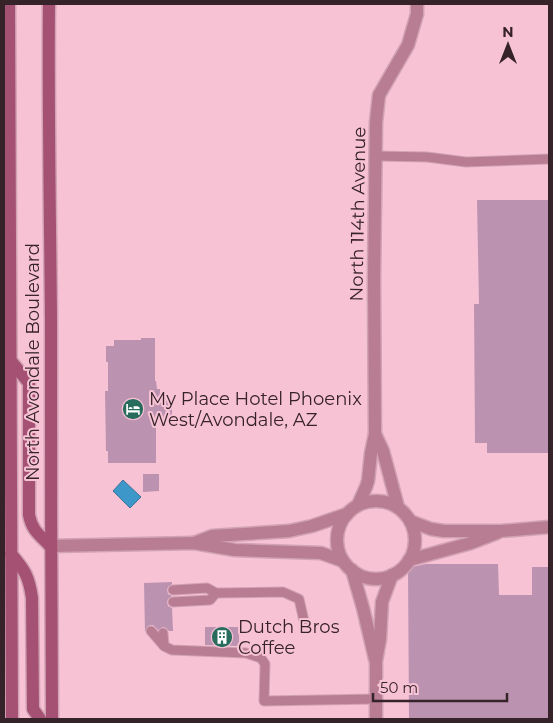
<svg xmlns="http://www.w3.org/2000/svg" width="553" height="723" viewBox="0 0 553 723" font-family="Montserrat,sans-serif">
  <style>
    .water { fill: #3d97c8; stroke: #3b7498 }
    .building { fill: #bc92b1 }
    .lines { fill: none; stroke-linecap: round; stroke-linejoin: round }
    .lane-casing { stroke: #d1a2b3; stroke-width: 11 }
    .street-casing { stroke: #d1a2b3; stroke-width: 15 }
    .secondary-casing { stroke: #d1a2b3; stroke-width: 15 }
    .lane { stroke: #b87d92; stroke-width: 9 }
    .street { stroke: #b87d92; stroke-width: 12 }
    .secondary { stroke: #a55173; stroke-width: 12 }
    .labels { text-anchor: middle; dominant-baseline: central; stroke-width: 4; stroke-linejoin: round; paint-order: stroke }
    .street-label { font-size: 18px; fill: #362229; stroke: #f8c2d5 }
    .poi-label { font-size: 18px; fill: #362229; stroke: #f8c2d5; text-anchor: start }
  </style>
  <rect width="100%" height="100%" fill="#f8c2d5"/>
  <polygon class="water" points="123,480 141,497 130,508 113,491"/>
  <g class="building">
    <polygon points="477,200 549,200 549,453 487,453 487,443 475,443 474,304 479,304"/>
    <polygon points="141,338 155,338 155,381 156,381 157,389 160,389 160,400 172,400 172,418 156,419 156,463 108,463 108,451 106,451 105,391 108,391 108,362 106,362 106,346 114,346 114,340 141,340"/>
    <polygon points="143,474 159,474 159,491 143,492"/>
    <polygon points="426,564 498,564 499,595 532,595 532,567 549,567 549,719 409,719 408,568"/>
    <polygon points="172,582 172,584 168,587 167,590 168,594 172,596 168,599 167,602 168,606 172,608 173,631 169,631 166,628 163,627 158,630 153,625 150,625 147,627 145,632 144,583"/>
    <polygon points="205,627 239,627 239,646 205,645"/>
  </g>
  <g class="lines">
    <g class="lane-casing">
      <g id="lane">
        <polyline points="375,156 427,157 466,162 549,159"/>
        <polyline points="173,590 207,588 216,593 283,592 299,599 304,621"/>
        <polyline points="173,602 210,600 216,593"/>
        <polyline points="151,631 164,646"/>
        <polyline points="163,633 164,646 172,650 246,653 261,658 265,664 264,701 376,699"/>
      </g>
    </g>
    <g class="street-casing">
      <g id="street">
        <polyline points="375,434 383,451 398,507"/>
        <circle cx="376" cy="540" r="39"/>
        <polyline points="358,505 366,487 368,481 371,453 375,434 374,278 376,122 379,95 408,45 417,14 417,4"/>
        <polyline points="410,521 431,529 444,531 501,531 549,527"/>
        <polyline points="194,543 212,536 289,531 312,526 347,514"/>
        <polyline points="50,546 194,543 235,550 321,553 343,561"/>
        <polyline points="409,560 471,543 497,533"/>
        <polyline points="352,570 363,608 375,659"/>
        <polyline points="376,719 376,661 380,639 382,602 392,575"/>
      </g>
    </g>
    <g class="secondary-casing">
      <g id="secondary">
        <polyline points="9,4 12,719"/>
        <path d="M49 4C48 109 50 213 51 318 51 452 51 585 52 719"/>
        <path d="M11 361 29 383V515C32 531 40 535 50 546"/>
        <path d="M11 554C25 570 29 577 32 598L33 709 40 719"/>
      </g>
    </g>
    <use href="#lane" class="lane"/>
    <use href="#street" class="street"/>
    <use href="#secondary" class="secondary"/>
  </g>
  <defs>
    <g id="hotel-disc" transform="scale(1.125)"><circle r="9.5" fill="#286c5d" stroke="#f8c2d5"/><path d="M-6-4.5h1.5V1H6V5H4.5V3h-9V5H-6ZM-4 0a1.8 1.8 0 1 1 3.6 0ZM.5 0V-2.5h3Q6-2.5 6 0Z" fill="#fff"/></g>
    <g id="building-disc" transform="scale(1.125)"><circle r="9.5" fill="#286c5d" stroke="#f8c2d5"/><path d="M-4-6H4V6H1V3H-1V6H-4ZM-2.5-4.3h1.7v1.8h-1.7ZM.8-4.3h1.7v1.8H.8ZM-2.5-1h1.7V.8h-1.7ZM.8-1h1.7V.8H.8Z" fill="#fff"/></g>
  </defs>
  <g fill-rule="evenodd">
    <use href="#hotel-disc" x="133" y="409"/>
    <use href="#building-disc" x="222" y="637"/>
  </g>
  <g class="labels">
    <g class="street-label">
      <text transform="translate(358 214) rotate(-89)">North 114th Avenue</text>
      <text transform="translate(33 362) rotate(-90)">North Avondale Boulevard</text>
    </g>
    <g class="poi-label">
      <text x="149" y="399">My Place Hotel Phoenix<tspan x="149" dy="21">West/Avondale, AZ</tspan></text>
      <text x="238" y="627">Dutch Bros<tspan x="238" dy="21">Coffee</tspan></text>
    </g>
  </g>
  <rect width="553" height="723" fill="none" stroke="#362229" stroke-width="10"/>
  <g transform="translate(508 45)" stroke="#f8c2d5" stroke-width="4" paint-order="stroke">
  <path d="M0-4L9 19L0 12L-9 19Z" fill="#362229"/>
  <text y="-8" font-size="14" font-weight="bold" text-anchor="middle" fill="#362229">N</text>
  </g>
  <path d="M373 693v8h134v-8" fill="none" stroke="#362229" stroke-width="2.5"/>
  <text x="380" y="693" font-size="15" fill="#362229" stroke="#f8c2d5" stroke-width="4" paint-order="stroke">50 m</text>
</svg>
